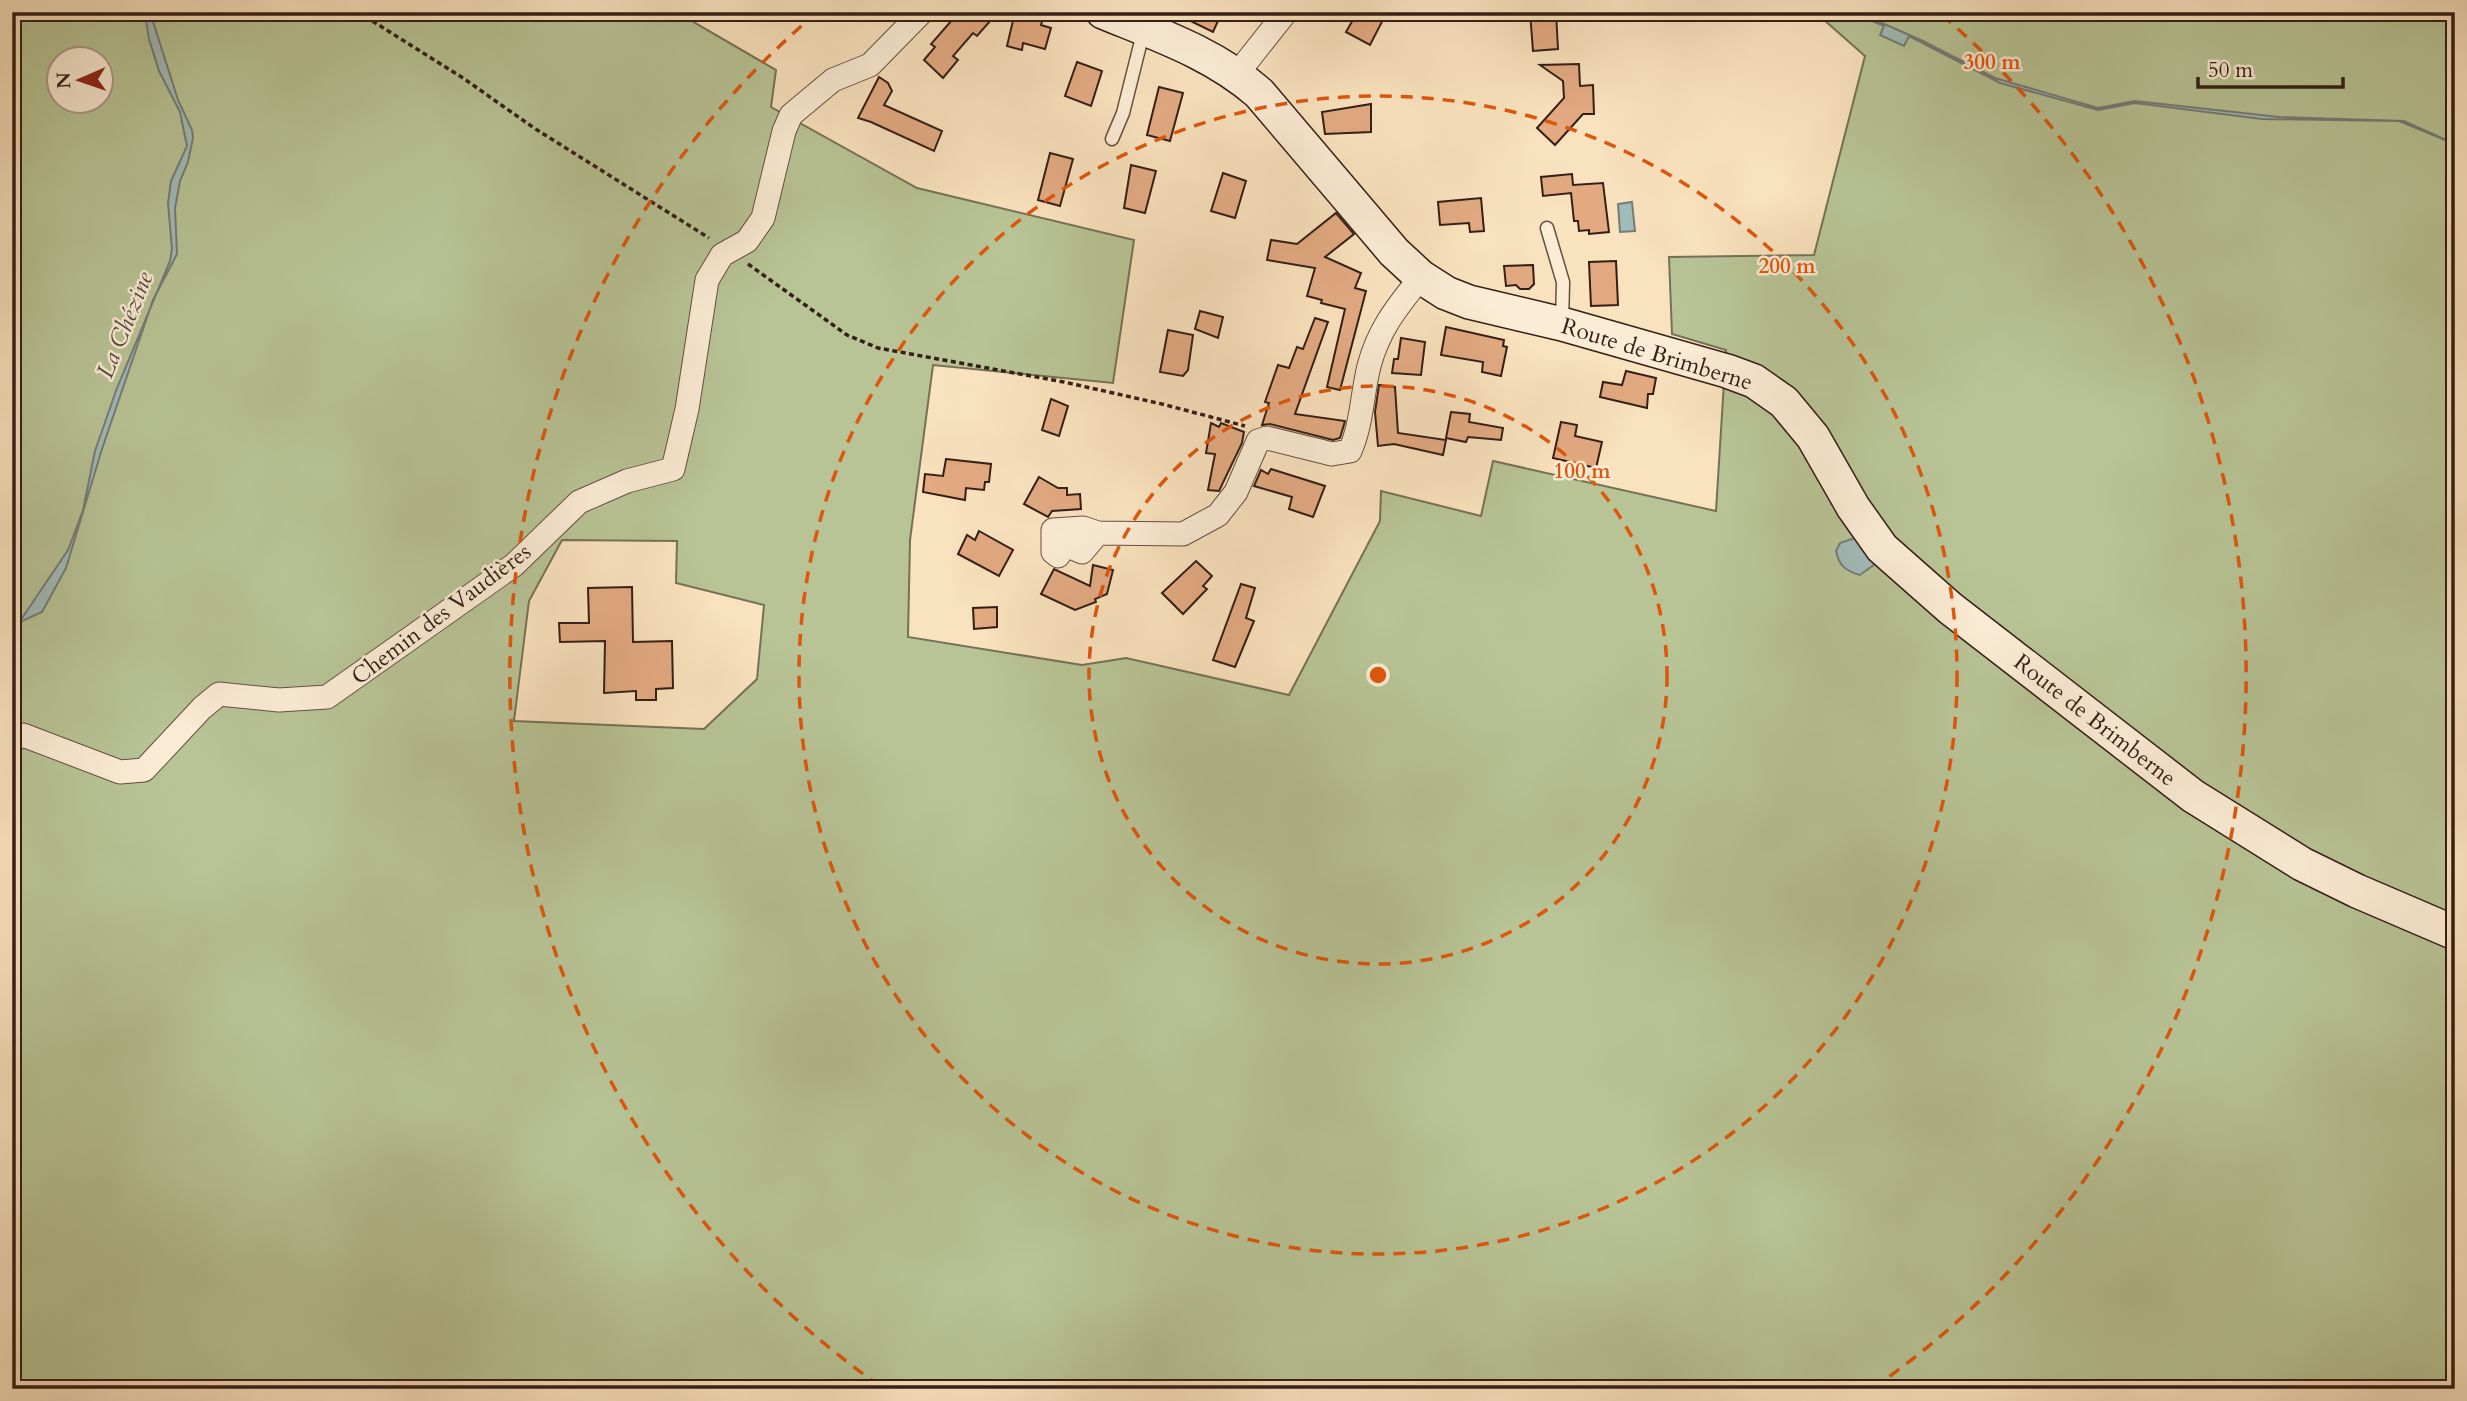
<svg xmlns="http://www.w3.org/2000/svg" width="2467" height="1401" viewBox="0 0 2467 1401" font-family="Cardo,serif">
  <style>
    .green { fill: #b8c496; stroke: #767156; stroke-width: 2; fill-rule: evenodd }
    .water { fill: #a1bcba; stroke: #757d78; stroke-width: 2 }
    .building { fill: #e3aa82; stroke: #341e16; stroke-width: 2 }
    .lines { fill: none; stroke-linecap: round; stroke-linejoin: round }
    .lane-casing { stroke: #654f40; stroke-width: 15 }
    .street-casing { stroke: #654f40; stroke-width: 25 }
    .secondary-casing { stroke: #341e16; stroke-width: 36 }
    .path { stroke: #341e16; stroke-width: 3.5; stroke-dasharray: 5 3.5; stroke-linecap: butt }
    .lane { stroke: #fbecd5; stroke-width: 12 }
    .street { stroke: #fbecd5; stroke-width: 23 }
    .secondary { stroke: #fbecd5; stroke-width: 33 }
    .ring { fill: none; stroke: #df560c; stroke-width: 3.5; stroke-dasharray: 12 9 }
    .labels { text-anchor: middle; dominant-baseline: central; stroke-width: 5; stroke-linejoin: round; paint-order: stroke }
    .street-label { font-size: 23px; fill: #341e16; stroke: #fbecd5 }
    .water-label { font-size: 24px; font-style: italic; fill: #554d47; stroke: #fbecd5 }
    .centre { fill: #df560c; stroke: #fbecd5; stroke-width: 3.5 }
    .ring-label { font-size: 21px; text-anchor: middle; font-weight: bold; fill: #df560c; stroke: #fbecd5; stroke-width: 5; stroke-linejoin: round; paint-order: stroke }
  </style>
  <rect width="100%" height="100%" fill="#f9e2be"/>
  <filter id="stains"><feTurbulence type="fractalNoise" baseFrequency=".00286" numOctaves="4"/><feColorMatrix values="0 0 0 0 .2 0 0 0 0 .09 0 0 0 0 .02 0 0 0 .5 -.17"/></filter>
  <radialGradient id="worn" r=".72"><stop offset=".6" stop-color="#630" stop-opacity="0"/><stop offset="1" stop-color="#630" stop-opacity=".3"/></radialGradient>
  <path class="green" d="M12 12H695L692 21 776 70 771 107 917 188 1134 240 1113 383 933 365 910 540 908 637 1082 665 1126 658 1289 695 1380 521 1381 491 1481 516 1493 461 1716 511 1726 350 1672 334 1669 257 1814 255 1865 56 1815 12H2455V1389H12ZM60 60H102V102H60ZM562 540 677 541 676 583 764 605 757 679 704 729 514 721 529 601Z"/>
  <g class="water">
    <polygon points="141,12 150,12 178,100 192,130 193,138 188,162 180,181 175,208 177,254 153,300 102,449 66,568 42,612 22,621 12,639 12,633 18,624 68,550 83,510 95,451 117,388 170,261 172,249 168,203 171,181 187,146 180,112 159,71 149,39 146,20"/>
    <polygon points="1851,12 1857,12 1923,41 1995,78 2098,108 2135,101 2279,117 2404,121 2455,144 2399,121 2262,119 2135,103 2098,110 2000,83 1909,36 1904,46 1880,35 1884,26"/>
    <polygon points="1632,202 1635,231 1620,232 1618,204"/>
    <path d="M1855 538 1875 564 1860 575C1846 571 1839 566 1836 551L1840 543Z"/>
  </g>
  <g class="building">
    <polygon points="959,12 998,12 977,36 973,33 953,56 958,60 943,78 924,60 935,47 931,44"/>
    <polygon points="1015,12 1043,18 1041,25 1051,28 1045,49 1023,43 1022,50 1007,46"/>
    <polygon points="1172,12 1222,12 1213,32"/>
    <polygon points="1360,12 1387,12 1370,45 1346,32 1354,18 1357,19"/>
    <polygon points="1530,12 1556,12 1558,49 1533,51"/>
    <polygon points="1077,62 1102,71 1091,106 1065,96"/>
    <polygon points="1579,64 1580,86 1593,85 1594,114 1583,114 1555,145 1537,128 1564,98 1563,81 1540,65"/>
    <polygon points="879,77 888,83 892,91 884,105 942,131 934,151 871,122 858,118"/>
    <polygon points="1159,87 1183,93 1170,141 1147,135"/>
    <polygon points="1371,104 1371,132 1325,134 1322,112"/>
    <polygon points="1050,153 1073,159 1060,206 1038,200"/>
    <polygon points="1131,165 1156,171 1145,213 1124,208"/>
    <polygon points="1223,173 1246,181 1235,218 1211,211"/>
    <polygon points="1572,174 1573,185 1603,183 1609,232 1589,234 1589,230 1579,231 1578,221 1574,221 1571,193 1543,196 1541,177"/>
    <polygon points="1481,198 1484,231 1470,232 1469,223 1440,225 1438,202"/>
    <polygon points="1336,213 1354,234 1325,257 1361,273 1355,288 1366,291 1340,390 1327,387 1345,309 1321,303 1322,300 1307,296 1315,268 1267,260 1271,240 1297,244"/>
    <polygon points="1616,261 1618,305 1591,306 1589,262"/>
    <polygon points="1533,265 1534,284 1529,289 1520,289 1516,285 1506,286 1504,266"/>
    <polygon points="1200,311 1223,317 1218,338 1195,329"/>
    <polygon points="1315,318 1328,322 1295,414 1345,421 1340,438 1333,440 1270,424 1262,425 1269,403 1265,402 1278,365 1289,368 1297,347 1303,349"/>
    <polygon points="1446,327 1504,340 1503,346 1507,347 1501,376 1482,372 1483,362 1441,355"/>
    <polygon points="1168,330 1193,335 1188,370 1183,376 1160,372"/>
    <polygon points="1401,338 1425,342 1421,375 1392,373 1394,359 1398,359"/>
    <polygon points="1626,371 1656,378 1653,394 1648,394 1647,408 1600,397 1603,382 1622,385"/>
    <polygon points="1379,385 1395,387 1398,433 1446,440 1443,455 1394,444 1378,446 1375,412"/>
    <polygon points="1051,399 1068,406 1059,436 1042,430"/>
    <polygon points="1451,412 1470,414 1469,422 1503,428 1501,440 1468,437 1466,442 1446,438"/>
    <polygon points="1561,422 1577,425 1575,436 1602,442 1596,468 1553,458"/>
    <polygon points="1211,423 1219,427 1221,423 1244,432 1242,443 1219,491 1208,490 1215,454 1206,453"/>
    <polygon points="946,459 991,464 989,482 985,482 984,490 966,488 965,500 923,492 925,474 943,476"/>
    <polygon points="1271,469 1325,486 1313,517 1289,509 1292,497 1254,486 1261,470 1268,474"/>
    <polygon points="1039,477 1058,488 1067,488 1067,495 1080,494 1081,509 1052,511 1048,517 1024,504"/>
    <polygon points="979,531 1013,550 999,576 958,554 967,535 975,540"/>
    <polygon points="1196,561 1212,576 1203,586 1207,589 1183,614 1162,593"/>
    <polygon points="1093,565 1113,570 1107,594 1095,599 1096,602 1075,610 1041,594 1054,569 1090,586"/>
    <polygon points="1241,584 1255,588 1246,618 1254,621 1235,667 1213,660"/>
    <polygon points="632,587 633,642 672,641 673,688 656,689 656,700 636,700 636,691 604,693 605,641 560,642 559,623 589,623 588,588"/>
    <polygon points="997,607 997,627 974,629 973,608"/>
  </g>
  <g class="lines">
    <g class="lane-casing">
      <g id="lane">
        <polyline points="1112,139 1123,113 1144,29"/>
        <polyline points="1547,228 1563,282 1562,324"/>
      </g>
    </g>
    <g class="street-casing">
      <g id="street">
        <polyline points="1237,74 1286,12"/>
        <path d="M1098 533 1082 552 1066 545 1058 556 1053 552V530L1083 528 1098 533 1183 534 1218 515 1236 492 1258 441 1267 438 1332 454 1350 451C1362 424 1362 394 1369 366 1379 328 1398 306 1421 277"/>
        <polyline points="12,741 23,735 120,772 144,770 202,708 219,694 279,700 327,697 514,565 579,502 627,481 673,469 687,409 707,280 722,255 747,241 763,218 784,131 791,115 833,80 870,65 922,12"/>
      </g>
    </g>
    <g class="secondary-casing">
      <path id="secondary" d="M1103 12C1159 35 1213 53 1259 93L1394 252 1421 277 1446 293 1469 302 1562 324 1727 371 1754 381 1784 402 1813 437 1853 507 1882 548 1950 608 2193 796 2302 864 2357 891 2455 933"/>
    </g>
    <g class="path">
      <polyline points="358,12 463,78 534,128 709,238"/>
      <polyline points="748,264 847,335 878,348 1064,382 1162,404 1245,426"/>
    </g>
    <use href="#lane" class="lane"/>
    <use href="#street" class="street"/>
    <use href="#secondary" class="secondary"/>
  </g>
  <g class="ring">
    <circle cx="1378" cy="675" r="289"/>
    <circle cx="1378" cy="675" r="579"/>
    <path d="M880 1386A868 868 0 0 1 814 15M1942 15A868 868 0 0 1 1876 1386"/>
  </g>
  <g class="labels">
    <g class="street-label">
      <text transform="translate(1657 354) rotate(17)">Route de Brimberne</text>
      <text transform="translate(441 614) rotate(-37)">Chemin des Vaudières</text>
      <text transform="translate(2095 720) rotate(38)">Route de Brimberne</text>
    </g>
    <g class="water-label">
      <text transform="translate(125 325) rotate(-68)">La Chézine</text>
    </g>
  </g>
  <circle cx="1378" cy="675" r="10" class="centre"/>
  <g class="ring-label">
    <text x="1992" y="69">300 m</text>
    <text x="1787" y="273">200 m</text>
    <text x="1582" y="478">100 m</text>
  </g>
  <rect width="2467" height="1401" fill="none" stroke="#f9e2be" stroke-width="42"/>
  <rect x="14" y="14" width="2439" height="1373" fill="none" stroke="#341e16" stroke-width="3.5"/>
  <rect x="21" y="21" width="2425" height="1359" fill="none" stroke="#341e16" stroke-width="2"/>
  <g transform="translate(80 80) rotate(268)"><circle r="33" fill="#fbecd5" stroke="#ab9a89" stroke-width="2"/>
  <path d="M0-5L12 26L0 18L-12 26Z" fill="#8f2418"/>
  <text y="-10" font-size="19" font-weight="bold" text-anchor="middle" fill="#341e16">N</text>
  </g>
  <path d="M2198 77v10h145v-10" fill="none" stroke="#341e16" stroke-width="3.5"/>
  <text x="2208" y="77" font-size="21" fill="#341e16" stroke="#fbecd5" stroke-width="5" paint-order="stroke">50 m</text>
  <rect width="100%" height="100%" filter="url(#stains)"/>
  <rect width="100%" height="100%" fill="url(#worn)"/>
</svg>
